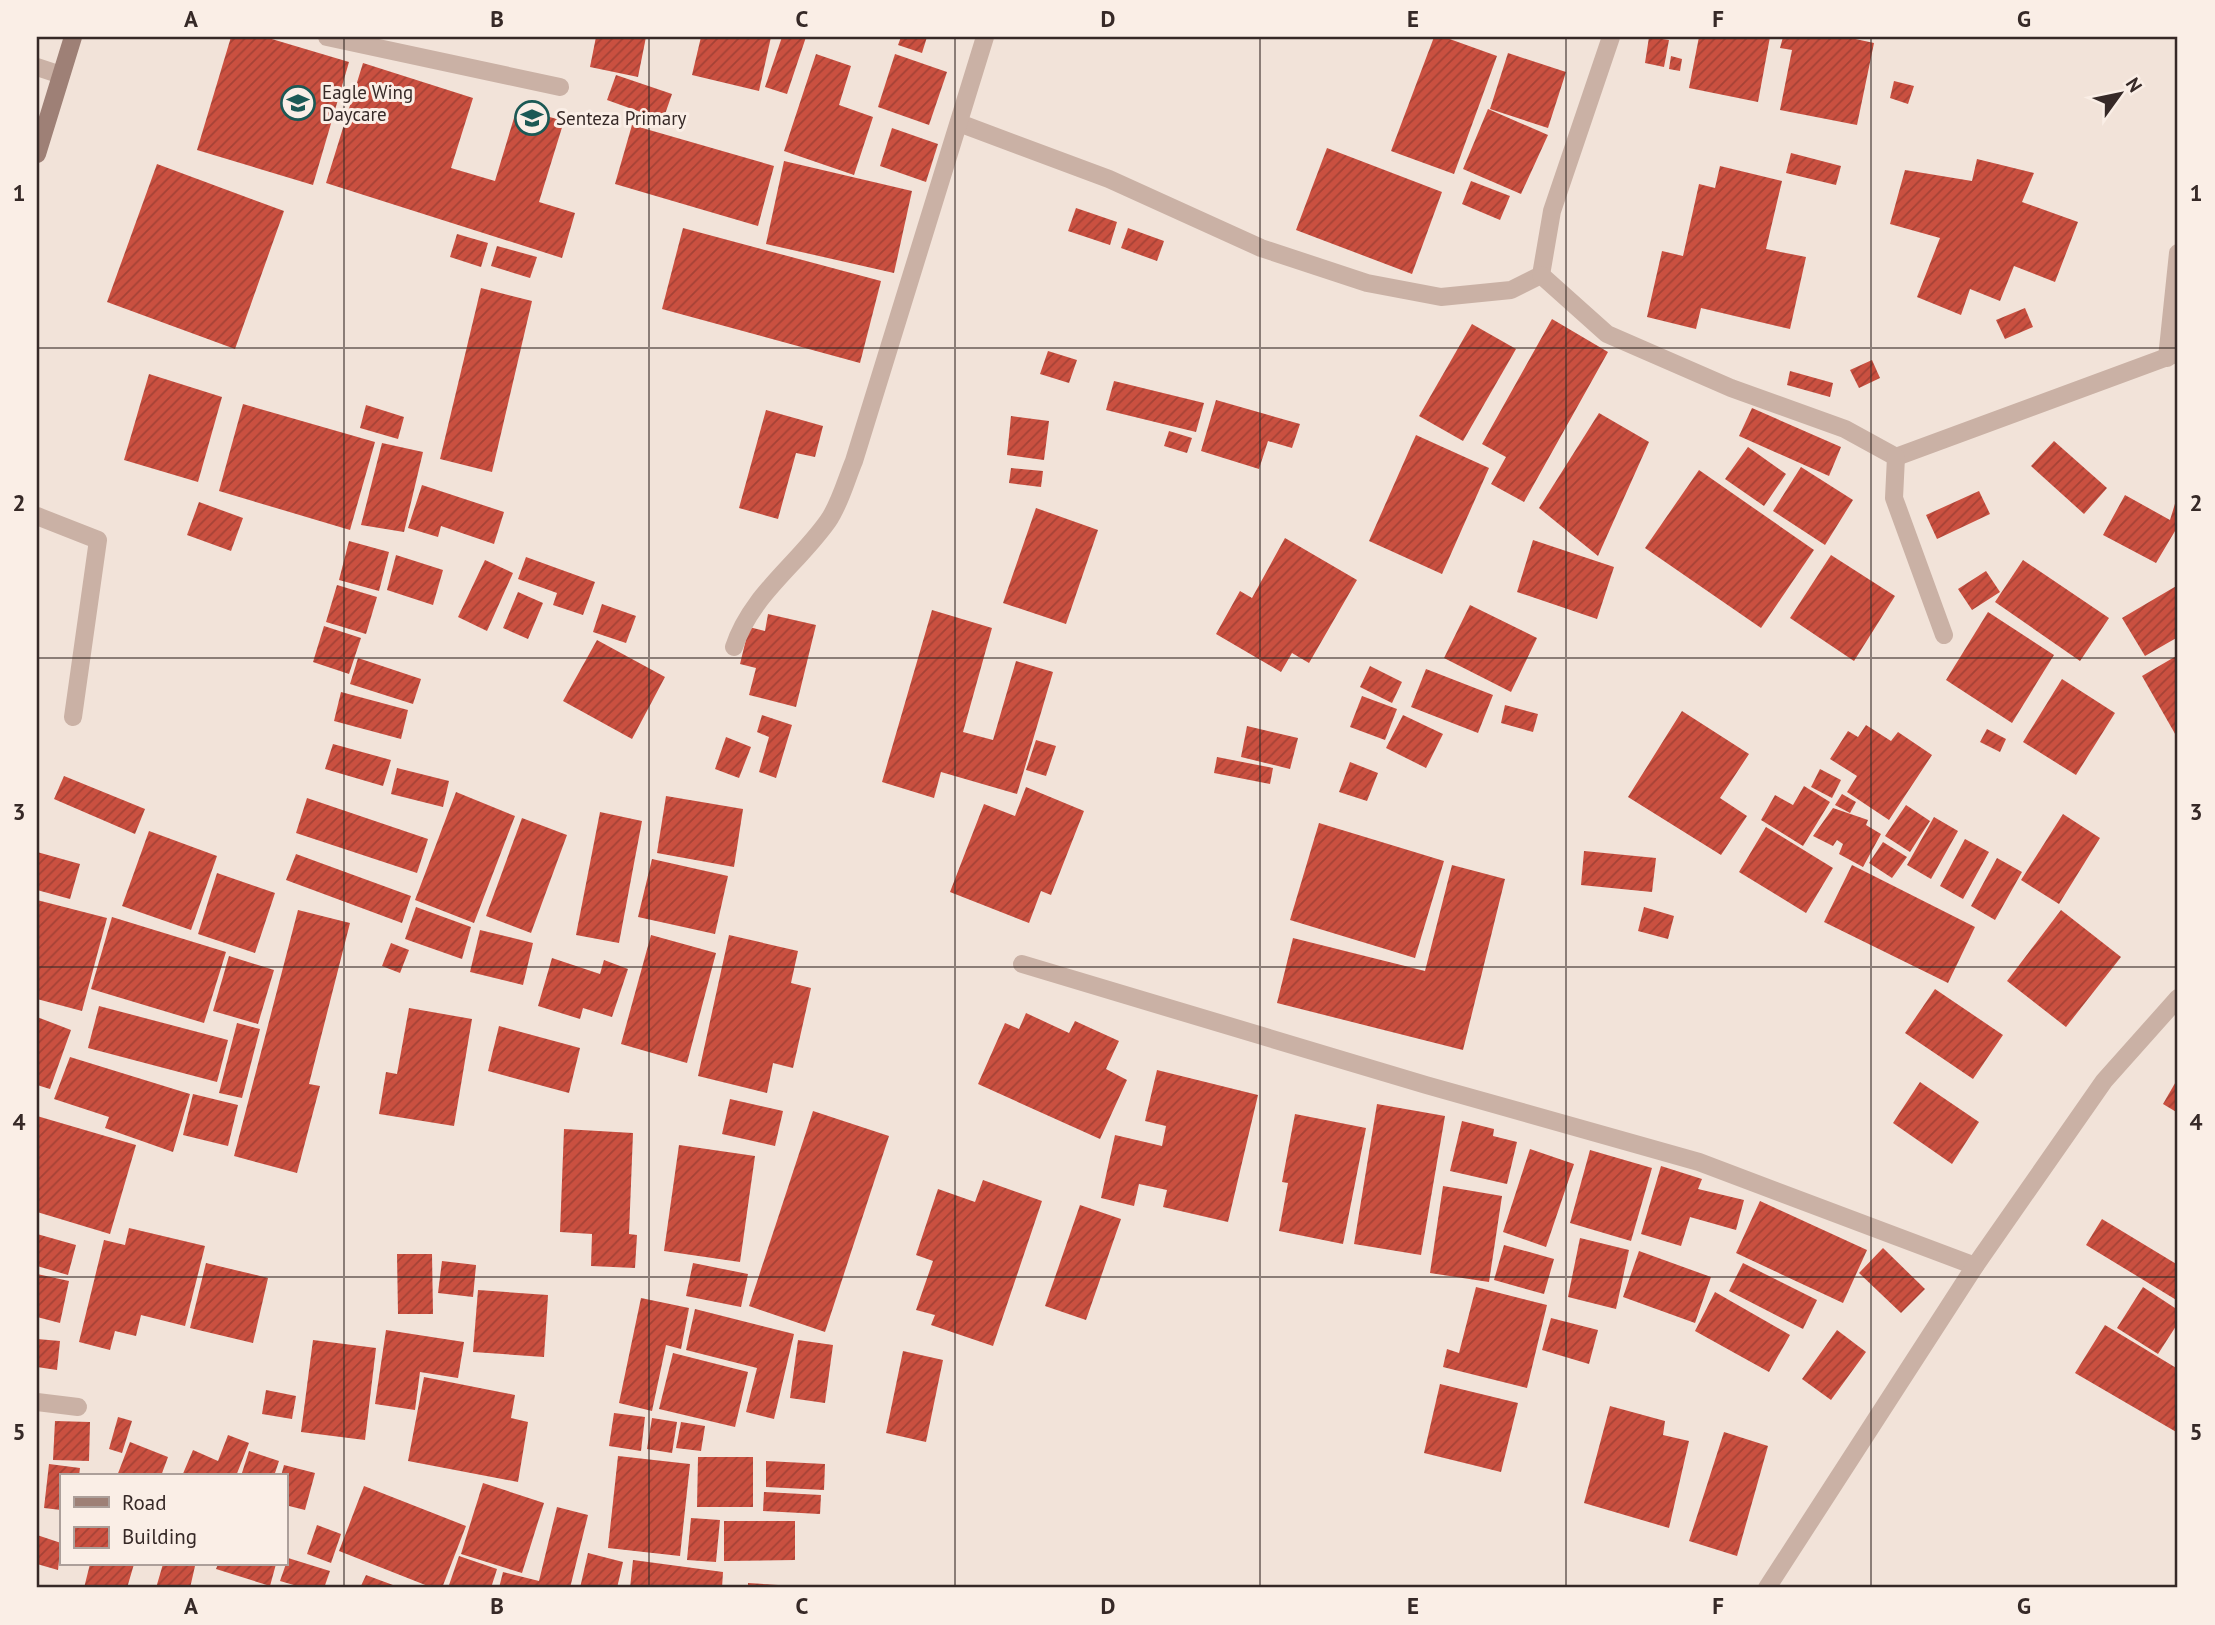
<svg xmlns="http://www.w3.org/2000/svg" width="2215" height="1625" viewBox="0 0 2215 1625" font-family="'PT Sans',sans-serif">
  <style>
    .building { fill: url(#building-hatch) }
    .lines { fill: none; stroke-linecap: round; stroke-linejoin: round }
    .service { stroke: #cab1a5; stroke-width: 18 }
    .minor { stroke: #cab1a5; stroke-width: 18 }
    .secondary { stroke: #9e8076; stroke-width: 18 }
    .grid { fill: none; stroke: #362927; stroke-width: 2; stroke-opacity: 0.55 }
    .labels { text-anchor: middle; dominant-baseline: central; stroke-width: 6; stroke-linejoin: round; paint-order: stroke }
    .poi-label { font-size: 19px; fill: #362927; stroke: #faeee6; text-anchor: start }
    .neatline { fill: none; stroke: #362927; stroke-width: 2.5 }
    .grid-label { font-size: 23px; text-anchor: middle; font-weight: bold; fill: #362927 }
  </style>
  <defs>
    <pattern id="building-hatch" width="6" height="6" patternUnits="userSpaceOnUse" patternTransform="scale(1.75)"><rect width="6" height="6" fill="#ca5040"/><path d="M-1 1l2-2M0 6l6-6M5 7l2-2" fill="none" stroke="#a54236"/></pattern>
  </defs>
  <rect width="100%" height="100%" fill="#f2e3d9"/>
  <g class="building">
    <polygon points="231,37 265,37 349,62 313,185 197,150"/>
    <polygon points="596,37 646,37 638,77 590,67"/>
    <polygon points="701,37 771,37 759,91 692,75"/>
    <polygon points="782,37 806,37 787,94 765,87"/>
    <polygon points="901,37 927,37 922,53 898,45"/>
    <polygon points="1434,37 1444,37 1497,56 1454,174 1391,151"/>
    <polygon points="1649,37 1669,40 1664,67 1645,63"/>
    <polygon points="1699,37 1770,37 1758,102 1689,88"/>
    <polygon points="1783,37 1846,37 1874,43 1857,125 1780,110 1792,50 1780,48"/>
    <polygon points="1508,53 1566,72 1548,128 1490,109"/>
    <polygon points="816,54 851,66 839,105 873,117 854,175 784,151"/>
    <polygon points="895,54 947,72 929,125 878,107"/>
    <polygon points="1671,56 1682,59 1680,71 1669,69"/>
    <polygon points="363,63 473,98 451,168 495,181 517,108 564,121 539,202 575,213 562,258 326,183"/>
    <polygon points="616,75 672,94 663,120 607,100"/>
    <polygon points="1894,81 1914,86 1908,104 1890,98"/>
    <polygon points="1488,109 1548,135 1521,194 1463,169"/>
    <polygon points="632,125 774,166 758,226 615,184"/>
    <polygon points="892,128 938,144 926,182 880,166"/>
    <polygon points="1327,148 1442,192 1412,274 1296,230"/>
    <polygon points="1791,153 1841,166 1836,185 1786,173"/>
    <polygon points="1977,159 2034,173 2022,202 2078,222 2055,282 2014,266 2000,301 1970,289 1961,315 1917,297 1940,238 1890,224 1905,170 1972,181"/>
    <polygon points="784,161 912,191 894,273 766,244"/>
    <polygon points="157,164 284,211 235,349 107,302"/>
    <polygon points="1720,166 1782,181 1766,249 1806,257 1790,329 1701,308 1696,329 1647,317 1662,251 1683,256 1699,184 1715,188"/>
    <polygon points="1471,181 1510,196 1500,220 1462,204"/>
    <polygon points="1076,208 1117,222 1110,245 1068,231"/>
    <polygon points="683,228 881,281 860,363 662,309"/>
    <polygon points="1128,228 1164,241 1157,261 1121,248"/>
    <polygon points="457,234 488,243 481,267 450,257"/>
    <polygon points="497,246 537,257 530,278 491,266"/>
    <polygon points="481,288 532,301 492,472 440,459"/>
    <polygon points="2025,308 2033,327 2005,339 1996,320"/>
    <polygon points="1552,319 1608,352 1524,502 1491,484 1506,457 1482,444"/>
    <polygon points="1472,324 1516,349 1463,441 1419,416"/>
    <polygon points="1048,351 1077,360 1069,383 1040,374"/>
    <polygon points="1872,360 1880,378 1859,388 1850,370"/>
    <polygon points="1790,371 1833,383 1830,397 1787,385"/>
    <polygon points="149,374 222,397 198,482 124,460"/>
    <polygon points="1114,381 1204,403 1196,432 1106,410"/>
    <polygon points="1216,400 1300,424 1292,448 1268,441 1259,469 1201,451"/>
    <polygon points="243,404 375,442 350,530 219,491"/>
    <polygon points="366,405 404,417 398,439 360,428"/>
    <polygon points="1752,408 1841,447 1829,476 1739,436"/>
    <polygon points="766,410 823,426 815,457 796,453 778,519 739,508"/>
    <polygon points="1599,413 1649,442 1598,556 1539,508"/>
    <polygon points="1011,416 1049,421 1044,460 1007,455"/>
    <polygon points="1169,431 1192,438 1187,453 1164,446"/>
    <polygon points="1416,435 1489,468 1442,574 1369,541"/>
    <polygon points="2054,441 2107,488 2084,514 2031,466"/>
    <polygon points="382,443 423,452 404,532 361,525"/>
    <polygon points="1748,447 1786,474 1764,506 1725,479"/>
    <polygon points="1801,467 1853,500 1825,545 1773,511"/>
    <polygon points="1011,468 1043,471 1041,487 1009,483"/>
    <polygon points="1699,470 1814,550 1761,628 1645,548"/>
    <polygon points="422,485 504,512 494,544 441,526 438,537 408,528"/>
    <polygon points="1979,491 1990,514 1937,539 1926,515"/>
    <polygon points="2178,494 2178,526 2156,563 2103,535 2125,495 2170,520"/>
    <polygon points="199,502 243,518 231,551 187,535"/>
    <polygon points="1036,508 1098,530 1066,624 1003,603"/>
    <polygon points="1285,538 1357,580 1309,663 1292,653 1281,672 1216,634 1240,591 1252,598"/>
    <polygon points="1533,540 1614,567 1597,619 1517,592"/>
    <polygon points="349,541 389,552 379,591 339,580"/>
    <polygon points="396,555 443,570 433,605 387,590"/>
    <polygon points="1831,555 1895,596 1854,661 1790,618"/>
    <polygon points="526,557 595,582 583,615 553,605 557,593 518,579"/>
    <polygon points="485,560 513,573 487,631 458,617"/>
    <polygon points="2023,560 2109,618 2080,661 1995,602"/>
    <polygon points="1986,571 2000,592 1972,610 1958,589"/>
    <polygon points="337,585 377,597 366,634 326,622"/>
    <polygon points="2178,585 2178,637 2145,656 2122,618"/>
    <polygon points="518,592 543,603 528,639 503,628"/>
    <polygon points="602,604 636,616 626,643 593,632"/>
    <polygon points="1470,605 1537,638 1511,692 1444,658"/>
    <polygon points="932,610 992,628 963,732 993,740 1016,661 1053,672 1017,794 941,772 934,798 882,782"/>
    <polygon points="1988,612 2054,655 2012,723 1946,680"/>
    <polygon points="768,614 816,625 796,707 749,695 756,668 740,664 749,627 765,631"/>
    <polygon points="324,626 361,638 349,674 313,662"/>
    <polygon points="597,640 665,677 632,739 563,701"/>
    <polygon points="2178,655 2178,739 2142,676"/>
    <polygon points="358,658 421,679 413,704 350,684"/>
    <polygon points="1370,666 1402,682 1392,703 1360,687"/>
    <polygon points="1426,669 1493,695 1478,733 1411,707"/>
    <polygon points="2062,679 2115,713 2076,775 2023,742"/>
    <polygon points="341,692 408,710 401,739 334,721"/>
    <polygon points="1362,696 1397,709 1385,740 1350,727"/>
    <polygon points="1505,705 1538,714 1533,732 1501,723"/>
    <polygon points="1682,711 1749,754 1720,798 1747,816 1721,855 1628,797"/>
    <polygon points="762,715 792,725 776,778 759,772 769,737 757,732"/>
    <polygon points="1403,715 1443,734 1426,768 1386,748"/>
    <polygon points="1866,725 1891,741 1898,732 1932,755 1889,820 1847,792 1857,776 1830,759 1848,731 1858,737"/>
    <polygon points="1247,726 1298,738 1290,769 1241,757"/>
    <polygon points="1987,729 2006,739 2000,752 1980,742"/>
    <polygon points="726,737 751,747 739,778 715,769"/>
    <polygon points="1036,740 1056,746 1046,776 1026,770"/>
    <polygon points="333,744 391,760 383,786 325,769"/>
    <polygon points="1217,757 1273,768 1270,784 1214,773"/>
    <polygon points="1350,762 1378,773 1367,801 1339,792"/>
    <polygon points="397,768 449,781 443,807 391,794"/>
    <polygon points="1820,769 1841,780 1832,798 1811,787"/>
    <polygon points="64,776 145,809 135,834 54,799"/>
    <polygon points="1804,786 1830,802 1803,846 1761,820 1775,795 1793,805"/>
    <polygon points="1026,787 1084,811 1051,895 1041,891 1029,923 950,892 984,804 1015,816"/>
    <polygon points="456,792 515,816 474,923 415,900"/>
    <polygon points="1842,794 1856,802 1850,813 1835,805"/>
    <polygon points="666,796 743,809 734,867 657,853"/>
    <polygon points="307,798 428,839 417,873 296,833"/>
    <polygon points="1906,805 1930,821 1910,852 1885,836"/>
    <polygon points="1833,808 1868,820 1866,825 1881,834 1863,867 1839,854 1843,844 1837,840 1833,846 1813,836"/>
    <polygon points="600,812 642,821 619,943 576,935"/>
    <polygon points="2063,814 2100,838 2059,904 2021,880"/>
    <polygon points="1934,817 1958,831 1931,879 1907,865"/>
    <polygon points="522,818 567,835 531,933 486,916"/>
    <polygon points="1319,823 1444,861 1415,958 1290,920"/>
    <polygon points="1766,827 1833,868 1806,913 1739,872"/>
    <polygon points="149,831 217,856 191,930 122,906"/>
    <polygon points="1965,839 1989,852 1963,899 1940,886"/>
    <polygon points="1883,842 1907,857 1892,878 1869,863"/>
    <polygon points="1584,851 1656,858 1652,892 1581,885"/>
    <polygon points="37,852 80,864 70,899 37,890"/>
    <polygon points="296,854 411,896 402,923 286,880"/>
    <polygon points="1997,858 2022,872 1995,920 1971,906"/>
    <polygon points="652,859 728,876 715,934 638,917"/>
    <polygon points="1452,865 1505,879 1463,1050 1277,1003 1293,938 1425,971"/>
    <polygon points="1852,865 1975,927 1948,983 1824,922"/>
    <polygon points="217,873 275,893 255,953 198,934"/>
    <polygon points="37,900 107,918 82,1011 37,999"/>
    <polygon points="416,907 471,927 462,959 405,939"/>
    <polygon points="1644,907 1674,916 1668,939 1638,931"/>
    <polygon points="298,910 350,923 309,1084 320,1086 297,1173 234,1156"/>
    <polygon points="2061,910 2121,957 2066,1027 2007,981"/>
    <polygon points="112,917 226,952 204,1023 91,989"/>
    <polygon points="480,930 533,943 523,985 470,972"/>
    <polygon points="651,935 716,953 687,1063 621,1044"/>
    <polygon points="729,935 798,951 791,983 811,988 793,1068 773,1063 767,1093 698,1076"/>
    <polygon points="391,943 409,950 400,973 382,966"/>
    <polygon points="229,956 274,970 258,1024 213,1011"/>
    <polygon points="552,958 600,974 604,960 628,969 612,1017 583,1008 580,1019 538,1006"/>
    <polygon points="1935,989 2003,1035 1973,1079 1905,1033"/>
    <polygon points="99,1006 228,1040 217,1082 88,1048"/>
    <polygon points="409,1008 472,1019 454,1126 379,1114 386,1072 397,1074"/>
    <polygon points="1026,1013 1069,1033 1075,1021 1119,1041 1106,1069 1127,1080 1100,1139 978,1084 1005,1023 1019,1029"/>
    <polygon points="37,1017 71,1030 50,1089 37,1085"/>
    <polygon points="237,1023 260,1029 242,1098 219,1093"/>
    <polygon points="499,1026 580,1048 569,1093 488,1071"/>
    <polygon points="70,1057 190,1094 173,1152 105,1128 109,1117 54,1099"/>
    <polygon points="1157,1070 1258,1095 1228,1222 1163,1207 1167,1190 1139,1184 1134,1206 1101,1198 1115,1135 1162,1146 1166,1126 1145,1121"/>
    <polygon points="2178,1078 2178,1113 2163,1104"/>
    <polygon points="1920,1082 1979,1122 1952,1164 1893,1123"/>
    <polygon points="193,1094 238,1105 228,1146 183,1135"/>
    <polygon points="730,1099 783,1111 775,1146 722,1134"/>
    <polygon points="1377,1104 1445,1116 1421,1255 1354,1244"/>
    <polygon points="813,1111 889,1136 825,1332 749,1306"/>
    <polygon points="1295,1114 1366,1128 1343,1244 1279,1231 1288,1183 1282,1182"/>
    <polygon points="37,1116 136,1145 110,1234 37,1212"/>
    <polygon points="1462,1121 1494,1129 1493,1136 1517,1142 1507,1184 1450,1171"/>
    <polygon points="564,1129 633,1133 629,1234 637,1235 635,1268 591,1266 592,1234 560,1232"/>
    <polygon points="679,1145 755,1156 740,1262 664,1251"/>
    <polygon points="1530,1149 1574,1164 1546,1247 1503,1232"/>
    <polygon points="1590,1150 1652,1168 1631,1241 1570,1223"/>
    <polygon points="1661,1166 1702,1179 1698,1189 1744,1200 1736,1230 1690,1217 1681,1246 1641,1234"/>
    <polygon points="983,1180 1042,1201 993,1346 931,1325 935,1315 916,1310 933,1261 916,1255 938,1189 975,1202"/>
    <polygon points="1443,1186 1502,1196 1489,1282 1430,1273"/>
    <polygon points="1760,1201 1867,1250 1843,1303 1736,1253"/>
    <polygon points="1080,1205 1121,1219 1086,1320 1045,1306"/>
    <polygon points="2102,1219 2178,1265 2178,1301 2086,1245"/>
    <polygon points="129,1228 205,1246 185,1326 141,1315 136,1336 115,1331 110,1350 79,1342 104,1240 125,1245"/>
    <polygon points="37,1234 76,1245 68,1275 37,1266"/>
    <polygon points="1580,1238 1629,1250 1616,1309 1568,1297"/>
    <polygon points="1504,1245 1554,1259 1544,1294 1494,1280"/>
    <polygon points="1883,1248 1925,1289 1901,1313 1859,1273"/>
    <polygon points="1639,1251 1711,1277 1695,1323 1623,1297"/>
    <polygon points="397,1254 432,1254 433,1314 398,1314"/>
    <polygon points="442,1261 476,1265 473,1297 438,1293"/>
    <polygon points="206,1263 268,1278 253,1343 190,1328"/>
    <polygon points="693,1263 748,1274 741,1307 686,1296"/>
    <polygon points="1743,1263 1817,1300 1803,1329 1729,1291"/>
    <polygon points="37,1274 69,1281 60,1323 37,1317"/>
    <polygon points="1476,1287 1547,1305 1527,1388 1443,1367 1447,1349 1459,1353"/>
    <polygon points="2143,1287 2178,1310 2178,1323 2158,1354 2117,1328"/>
    <polygon points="478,1290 548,1295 544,1357 473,1352"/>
    <polygon points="1715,1292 1790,1335 1769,1372 1695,1331"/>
    <polygon points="641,1298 689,1308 681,1349 666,1345 652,1411 619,1403"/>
    <polygon points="695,1309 794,1334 774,1419 746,1412 757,1368 686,1350"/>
    <polygon points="1551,1318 1598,1330 1589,1364 1542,1350"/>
    <polygon points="2105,1325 2178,1369 2178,1433 2075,1373"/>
    <polygon points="386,1330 464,1342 458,1378 420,1372 415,1410 375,1404"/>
    <polygon points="1837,1330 1866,1352 1831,1400 1802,1379"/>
    <polygon points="37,1339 60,1341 57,1370 37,1367"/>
    <polygon points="313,1340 376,1348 365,1440 301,1432"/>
    <polygon points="798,1340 833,1345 825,1403 790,1398"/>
    <polygon points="903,1351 943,1360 926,1442 886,1433"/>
    <polygon points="673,1353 748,1372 735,1427 659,1409"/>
    <polygon points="424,1377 515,1395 511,1418 528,1422 518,1482 408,1461"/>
    <polygon points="1440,1384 1518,1403 1501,1472 1424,1453"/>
    <polygon points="266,1390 296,1396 292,1419 262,1414"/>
    <polygon points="1610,1406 1665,1421 1663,1435 1689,1441 1669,1528 1584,1503"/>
    <polygon points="614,1413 645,1417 641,1451 609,1446"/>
    <polygon points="118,1417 132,1421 122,1453 109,1449"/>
    <polygon points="652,1418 677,1422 672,1453 647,1449"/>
    <polygon points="55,1421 90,1422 89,1461 53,1460"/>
    <polygon points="681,1422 705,1426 701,1451 676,1448"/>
    <polygon points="1724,1432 1768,1446 1737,1556 1689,1541"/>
    <polygon points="228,1435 249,1443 236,1476 182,1476 193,1450 218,1461"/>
    <polygon points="130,1442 168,1457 161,1476 117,1476"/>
    <polygon points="249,1451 279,1461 274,1476 241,1476"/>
    <polygon points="618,1456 690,1464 680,1556 608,1548"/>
    <polygon points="698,1457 753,1457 753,1507 697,1507"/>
    <polygon points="766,1461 825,1464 824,1490 766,1487"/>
    <polygon points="49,1464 80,1468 79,1476 61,1476 61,1510 44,1508"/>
    <polygon points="284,1465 315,1473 305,1510 285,1505 285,1476 281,1476"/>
    <polygon points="483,1483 544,1503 522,1573 461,1554"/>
    <polygon points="364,1486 466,1526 442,1588 433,1588 339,1551"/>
    <polygon points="764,1492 821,1495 820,1514 763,1511"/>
    <polygon points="557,1507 588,1515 570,1588 499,1588 503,1572 539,1581"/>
    <polygon points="691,1518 720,1520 716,1562 687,1560"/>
    <polygon points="724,1521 795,1521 795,1560 724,1561"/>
    <polygon points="317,1525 341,1534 331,1563 307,1554"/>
    <polygon points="37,1535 61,1543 58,1570 37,1564"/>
    <polygon points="588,1553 623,1562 617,1588 580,1588"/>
    <polygon points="459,1556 497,1569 491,1588 448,1588"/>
    <polygon points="288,1558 330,1571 324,1588 304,1588 280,1581"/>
    <polygon points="633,1560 723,1572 722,1588 630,1588"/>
    <polygon points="90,1564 134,1564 127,1588 84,1588"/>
    <polygon points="163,1564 195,1566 190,1588 156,1588"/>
    <polygon points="218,1564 276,1564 270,1586 216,1569"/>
    <polygon points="366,1575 401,1588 360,1588"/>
    <polygon points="748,1583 794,1586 794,1588 748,1588"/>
  </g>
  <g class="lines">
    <polyline class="service" points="37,516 98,540 73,717"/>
    <g class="minor">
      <polyline points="327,37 560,87"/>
      <polyline points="37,67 61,75"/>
      <polyline points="959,123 1109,179 1261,248 1367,283 1441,297 1511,290 1541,275 1552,211 1611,37"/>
      <polyline points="1541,275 1607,334 1731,388 1845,429 1896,457 2178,353"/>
      <polyline points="2167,358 2178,253"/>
      <polyline points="1896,457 1894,498 1944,635"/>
      <path d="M734 647C751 595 797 565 828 521 840 504 846 480 854 461L985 37"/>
      <polyline points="1022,964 1426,1085 1699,1162 1975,1266"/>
      <polyline points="37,1402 78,1407"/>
      <polyline points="1767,1588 1975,1266 2104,1081 2178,998"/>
    </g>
    <polyline class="secondary" points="37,154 73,37"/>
  </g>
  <path class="grid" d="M344 37V1588M649 37V1588M955 37V1588M1260 37V1588M1566 37V1588M1871 37V1588M37 348H2178M37 658H2178M37 967H2178M37 1277H2178"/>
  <defs>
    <g id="school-ring" transform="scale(1.75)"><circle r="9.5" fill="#faeee6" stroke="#1b5955" stroke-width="1.5"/><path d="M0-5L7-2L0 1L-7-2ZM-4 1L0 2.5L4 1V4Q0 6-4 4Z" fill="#1b5955"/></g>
  </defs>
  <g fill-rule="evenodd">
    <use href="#school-ring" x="298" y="103"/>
    <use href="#school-ring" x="532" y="118"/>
  </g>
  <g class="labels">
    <g class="poi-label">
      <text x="322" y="92">Eagle Wing<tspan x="322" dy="22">Daycare</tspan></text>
      <text x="556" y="118">Senteza Primary</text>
    </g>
  </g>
  <rect width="2215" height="1625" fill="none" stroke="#faeee6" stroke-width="77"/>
  <rect x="60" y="1474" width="228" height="91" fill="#faeee6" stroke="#ac9f9a" stroke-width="2"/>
  <rect x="74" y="1497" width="35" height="10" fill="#9e8076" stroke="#ac9f9a" stroke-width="2"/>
  <text x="122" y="1510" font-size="21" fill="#362927">Road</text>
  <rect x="74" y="1527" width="35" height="21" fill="url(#building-hatch)" stroke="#ac9f9a" stroke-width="2"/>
  <text x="122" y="1544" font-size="21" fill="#362927">Building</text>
  <g transform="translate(2120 94) rotate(57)" stroke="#faeee6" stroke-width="5" paint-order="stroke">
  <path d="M0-5L12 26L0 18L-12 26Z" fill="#362927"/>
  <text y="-10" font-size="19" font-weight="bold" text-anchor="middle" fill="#362927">N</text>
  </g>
  <rect x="38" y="38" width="2138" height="1548" class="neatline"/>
  <g class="grid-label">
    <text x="191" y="27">A</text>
    <text x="497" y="27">B</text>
    <text x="802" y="27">C</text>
    <text x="1108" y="27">D</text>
    <text x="1413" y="27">E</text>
    <text x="1718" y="27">F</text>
    <text x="2024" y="27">G</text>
    <text x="19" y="201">1</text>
    <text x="2196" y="201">1</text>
    <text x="19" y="511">2</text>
    <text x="2196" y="511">2</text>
    <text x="19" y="820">3</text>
    <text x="2196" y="820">3</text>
    <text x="19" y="1130">4</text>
    <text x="2196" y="1130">4</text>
    <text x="19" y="1440">5</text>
    <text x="2196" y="1440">5</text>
    <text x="191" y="1614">A</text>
    <text x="497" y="1614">B</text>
    <text x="802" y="1614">C</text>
    <text x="1108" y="1614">D</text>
    <text x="1413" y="1614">E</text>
    <text x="1718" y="1614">F</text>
    <text x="2024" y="1614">G</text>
  </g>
</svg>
